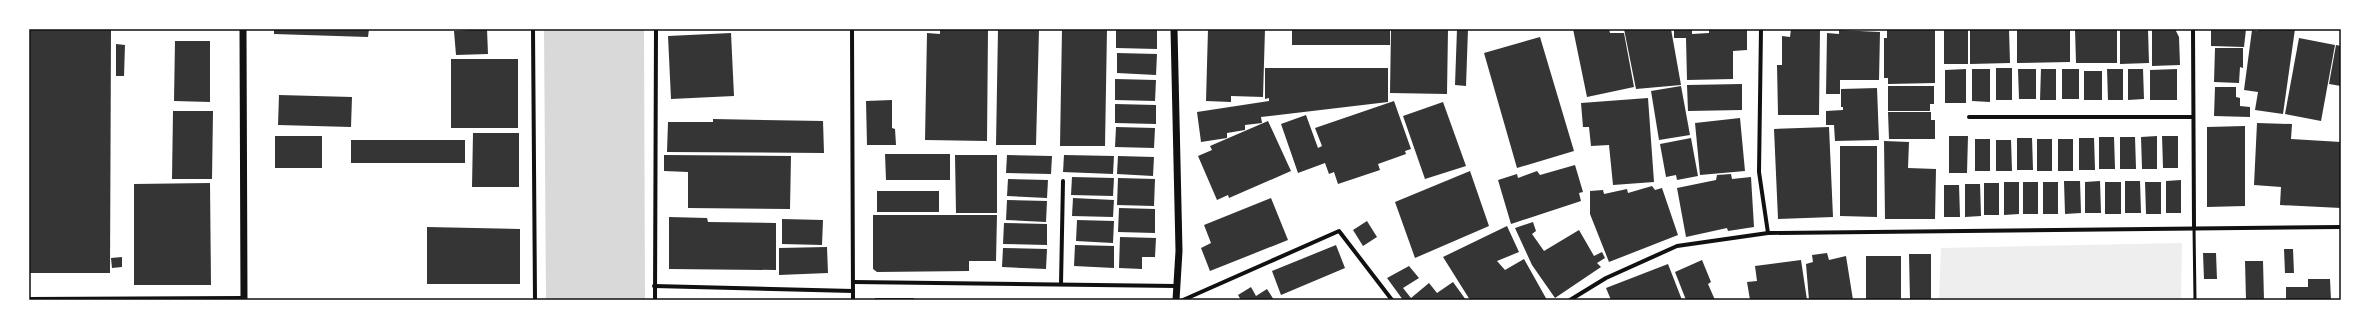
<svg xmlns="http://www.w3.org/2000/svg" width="2370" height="329" viewBox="0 0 2370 329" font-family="'Alegreya Sans',sans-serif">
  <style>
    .green { fill: #eee }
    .water { fill: #d9d9d9 }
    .building { fill: #353535 }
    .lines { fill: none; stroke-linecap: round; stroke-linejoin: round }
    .service { stroke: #111; stroke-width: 3 }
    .minor { stroke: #111; stroke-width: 4 }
    .tertiary { stroke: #111; stroke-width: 7 }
    .neatline { fill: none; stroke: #111; stroke-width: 1.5 }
  </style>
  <rect width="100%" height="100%" fill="#fff"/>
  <polygon class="green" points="2182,243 2181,300 1939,300 1941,248"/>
  <polygon class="water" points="544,29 644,29 645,300 546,300"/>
  <g class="building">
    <polygon points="29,29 111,29 110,273 29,273"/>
    <polygon points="274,29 369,29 368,37 274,34"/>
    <polygon points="487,29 488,54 456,55 454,31"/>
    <polygon points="940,29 988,29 987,141 925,140 927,33 940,34"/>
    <polygon points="998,29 1039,29 1036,145 996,145"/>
    <polygon points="1062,29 1107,29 1105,146 1060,146"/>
    <polygon points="1116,29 1157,29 1157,49 1116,48"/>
    <polygon points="1208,29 1265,29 1263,97 1231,96 1231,102 1206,101"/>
    <rect x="1292" y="29" width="98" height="16"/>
    <polygon points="1391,29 1448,29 1447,94 1390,93"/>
    <polygon points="1457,29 1468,29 1466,86 1455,85"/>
    <polygon points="1573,29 1609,29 1610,33 1624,33 1634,87 1587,97"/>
    <polygon points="1624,29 1671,29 1681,85 1636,89"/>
    <polygon points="1674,29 1692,29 1692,34 1709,33 1709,29 1747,29 1747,50 1733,51 1733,79 1687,80 1686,38 1674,38"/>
    <polygon points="1791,29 1820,29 1819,115 1778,115 1777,65 1782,65 1782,36 1790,37"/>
    <polygon points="1887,29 1935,29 1935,83 1888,84 1888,78 1884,78 1884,38 1887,38"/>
    <rect x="1944" y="29" width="24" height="35"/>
    <polygon points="1970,29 2009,29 2010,63 1970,64"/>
    <polygon points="2017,29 2070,29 2070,62 2017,63"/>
    <polygon points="2075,29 2117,29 2117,63 2076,63"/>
    <polygon points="2120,29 2148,29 2149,63 2120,64"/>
    <polygon points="2152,29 2175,29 2179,37 2180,65 2152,66"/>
    <polygon points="2211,29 2246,29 2244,47 2211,46"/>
    <polygon points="2258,29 2295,29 2283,114 2255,110 2258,92 2244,90 2252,30 2258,31"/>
    <polygon points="1839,30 1880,32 1879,80 1840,80 1840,94 1826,94 1827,33 1839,34"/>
    <polygon points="731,33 734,96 671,99 668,36"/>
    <polygon points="1540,37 1574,151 1517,168 1484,53"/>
    <polygon points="2299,38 2335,45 2321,121 2285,114"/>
    <polygon points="175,41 210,41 210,102 174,101"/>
    <polygon points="116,44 125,45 124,76 116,76"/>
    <polygon points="2336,45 2341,46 2341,86 2329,84"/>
    <polygon points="2215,48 2243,48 2243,68 2240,67 2239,83 2214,82"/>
    <polygon points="1117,53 1157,54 1156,75 1117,73"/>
    <rect x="451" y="59" width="67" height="69"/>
    <polygon points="1265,68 1388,68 1388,102 1261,117 1262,123 1245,125 1245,130 1227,133 1227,138 1201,142 1197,112 1269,101 1269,98 1265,99"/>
    <rect x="1996" y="68" width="16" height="32"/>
    <polygon points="1966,69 1966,103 1945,103 1945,70"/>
    <polygon points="1972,69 1990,69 1990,102 1972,101"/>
    <polygon points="2018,69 2036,69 2036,99 2019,99"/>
    <polygon points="2041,69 2056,69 2056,100 2040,100"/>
    <rect x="2062" y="69" width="17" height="30"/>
    <polygon points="2107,69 2123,69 2123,100 2108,100"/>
    <polygon points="2128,69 2143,69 2144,99 2128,100"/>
    <polygon points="2177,69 2177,100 2150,100 2150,70"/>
    <rect x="2084" y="71" width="18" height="29"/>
    <polygon points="1115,79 1156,80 1155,101 1115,100"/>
    <polygon points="1742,84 1742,110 1688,111 1687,85"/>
    <polygon points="1681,86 1690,135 1659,140 1651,91"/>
    <polygon points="1888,86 1934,86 1934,104 1930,104 1930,111 1888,111"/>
    <polygon points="2215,87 2236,87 2236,97 2240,98 2240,106 2250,107 2250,117 2214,116"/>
    <polygon points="1877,88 1879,140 1835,141 1834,125 1826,125 1826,111 1843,110 1843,107 1841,107 1841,89"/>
    <polygon points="279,95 352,97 351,127 278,125"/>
    <polygon points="1648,98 1654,182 1613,185 1609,145 1591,146 1589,127 1583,127 1581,103"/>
    <polygon points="892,100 892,128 895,129 896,145 867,145 866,101"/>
    <polygon points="1394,101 1411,149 1405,151 1406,154 1378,164 1380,170 1338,184 1334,172 1329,174 1325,163 1298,173 1281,124 1306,115 1318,148 1322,146 1315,128"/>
    <polygon points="1443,102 1466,166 1425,179 1403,116"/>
    <polygon points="1115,104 1156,105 1156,124 1115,123"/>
    <polygon points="173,111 213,111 212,179 172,179"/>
    <polygon points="1888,112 1931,112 1931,120 1935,120 1935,139 1889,139"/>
    <polygon points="1740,118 1745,171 1700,175 1695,123"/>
    <polygon points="713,119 823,121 824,153 667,152 668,122 713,122"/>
    <polygon points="1268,121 1291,171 1229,198 1228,195 1217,200 1198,156 1212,150 1210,146"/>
    <polygon points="2257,123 2292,124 2291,139 2341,142 2341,208 2280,205 2281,187 2254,185"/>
    <polygon points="2245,126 2245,206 2207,207 2207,127"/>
    <polygon points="1116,127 1155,128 1154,148 1115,147"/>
    <polygon points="1829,127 1833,217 1778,219 1774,129"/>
    <polygon points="473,133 519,133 519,187 472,187"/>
    <rect x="275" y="136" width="47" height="32"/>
    <polygon points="1949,136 1968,136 1967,173 1949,173"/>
    <polygon points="2157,136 2157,169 2142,169 2141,137"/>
    <polygon points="2162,136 2178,136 2178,168 2163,168"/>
    <polygon points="2099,137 2114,137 2115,169 2099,169"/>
    <polygon points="2120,137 2135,137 2136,169 2120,169"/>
    <polygon points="1691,138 1698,176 1677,180 1676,175 1666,177 1660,144"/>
    <polygon points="2017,138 2032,138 2033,170 2017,170"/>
    <polygon points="2079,138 2094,138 2095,170 2079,170"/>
    <rect x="1975" y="139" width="15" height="32"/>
    <rect x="2037" y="139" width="15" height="32"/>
    <rect x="2058" y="139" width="15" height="32"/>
    <rect x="351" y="140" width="114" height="23"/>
    <polygon points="1996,140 2011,140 2012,171 1996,171"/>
    <polygon points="1884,141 1909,142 1908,168 1936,169 1935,219 1885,219"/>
    <polygon points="1840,146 1877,146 1877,217 1840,216"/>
    <polygon points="885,154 950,154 950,180 886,180"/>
    <polygon points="664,155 791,156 790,209 688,208 688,172 664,171"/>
    <polygon points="955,155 997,155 997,213 956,213"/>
    <polygon points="1007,155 1052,156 1051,174 1006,173"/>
    <polygon points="1064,155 1114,156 1113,174 1063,172"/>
    <polygon points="1118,156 1154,157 1153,176 1117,174"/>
    <polygon points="1575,165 1583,192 1579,193 1581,201 1511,224 1498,180 1517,174 1518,178 1537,171 1540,175"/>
    <polygon points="1470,171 1489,226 1415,258 1395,202"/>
    <polygon points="1731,174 1732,179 1751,177 1754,227 1728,231 1727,228 1686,237 1677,188 1716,180 1717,175"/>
    <polygon points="1072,177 1114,178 1113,196 1071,195"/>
    <polygon points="1118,178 1155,179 1154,206 1117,205"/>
    <polygon points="1008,179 1048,180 1047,198 1007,196"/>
    <polygon points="2181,180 2181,213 2166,213 2166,181"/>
    <polygon points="2064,181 2080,181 2081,213 2065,214"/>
    <polygon points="2100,181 2101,213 2085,213 2085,182"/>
    <polygon points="2125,181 2140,181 2141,213 2125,213"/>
    <polygon points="2004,182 2019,182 2019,214 2004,215"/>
    <rect x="2023" y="182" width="15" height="32"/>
    <rect x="2043" y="182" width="15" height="32"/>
    <rect x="2105" y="182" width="16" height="32"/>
    <polygon points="2145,182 2161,182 2161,214 2146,214"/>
    <polygon points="210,183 211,285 134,285 134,184"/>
    <rect x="1984" y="183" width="15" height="32"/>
    <polygon points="1965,184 1980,184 1981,216 1965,217"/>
    <polygon points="1944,185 1959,185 1960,217 1944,217"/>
    <polygon points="1652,186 1655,190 1662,188 1678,235 1609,262 1590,214 1590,191 1603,190 1604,194 1627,189 1628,193"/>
    <rect x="877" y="191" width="62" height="21"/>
    <polygon points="1073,198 1114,200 1113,217 1072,216"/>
    <polygon points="1271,198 1288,240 1210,271 1201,248 1211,243 1204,225"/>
    <polygon points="1007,200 1047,201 1046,222 1006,220"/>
    <polygon points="1119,208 1155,209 1155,233 1118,232"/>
    <polygon points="873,215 997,215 996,261 969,261 969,271 877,272 873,269"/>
    <polygon points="669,217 707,218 708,222 776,223 776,270 669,269"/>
    <polygon points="782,219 823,220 822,245 782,244"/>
    <polygon points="1077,220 1114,221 1113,243 1076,241"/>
    <polygon points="1367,221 1377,237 1363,246 1353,230"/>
    <polygon points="1533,222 1536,231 1532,234 1544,251 1579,230 1594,256 1602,252 1605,258 1597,263 1601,267 1555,298 1532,265 1515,228"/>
    <polygon points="1004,223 1047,224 1047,245 1003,244"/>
    <polygon points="1507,226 1519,252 1497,261 1505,270 1524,259 1547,300 1470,300 1443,257"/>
    <polygon points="427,227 520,229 520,284 427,284"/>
    <polygon points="1120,237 1156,238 1155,257 1142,257 1142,269 1119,268"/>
    <polygon points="1075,245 1114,246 1114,268 1074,266"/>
    <polygon points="1336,245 1345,268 1281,295 1272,271"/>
    <polygon points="827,247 828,273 779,275 779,248"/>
    <polygon points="1003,248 1047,249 1046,269 1002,267"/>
    <polygon points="2284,249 2293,249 2294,273 2285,273"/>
    <polygon points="1827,253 1829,260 1846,256 1853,300 1809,300 1806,264 1813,262 1812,255"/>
    <polygon points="2203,253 2216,253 2217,279 2204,279"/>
    <polygon points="1909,254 1931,254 1931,300 1910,300"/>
    <rect x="1866" y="256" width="35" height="44"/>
    <polygon points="122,257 122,267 112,268 111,258"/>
    <polygon points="1702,260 1711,282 1708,284 1715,300 1686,300 1675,272"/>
    <polygon points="1801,260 1807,300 1750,300 1747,282 1757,281 1755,266"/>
    <polygon points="2245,261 2263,261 2264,300 2246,300"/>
    <polygon points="1668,264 1682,300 1611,300 1606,288"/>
    <polygon points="1409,266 1419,278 1403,288 1411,298 1429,283 1437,293 1453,282 1466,300 1403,300 1387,278"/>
    <polygon points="2308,279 2330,279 2331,300 2286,300 2286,287 2308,287"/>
    <polygon points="1251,287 1256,296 1267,289 1274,300 1241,300 1238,295"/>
    <rect x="875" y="298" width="39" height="2"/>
  </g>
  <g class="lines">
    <polyline class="service" points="2194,227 2195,300"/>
    <g class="minor">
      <polyline points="533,29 535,300"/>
      <polyline points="852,29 853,300"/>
      <polyline points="1761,29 1759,172 1768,233"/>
      <polyline points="2193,29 2194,227"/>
      <polyline points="1969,117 2193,117"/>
      <polyline points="853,282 1176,286"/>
      <polyline points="1061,284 1063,181"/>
      <polyline points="654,286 853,291"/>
      <polyline points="29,299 244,298"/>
      <polyline points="655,300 656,29"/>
      <polyline points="1183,300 1339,231 1392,300"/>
      <polyline points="1570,300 1606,278 1677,246 1768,233 2341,227"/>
    </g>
    <g class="tertiary">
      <polyline points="243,29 244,300"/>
      <polyline points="1174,29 1179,251 1176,300"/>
    </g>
  </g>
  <rect width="2370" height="329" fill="none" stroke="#ffffff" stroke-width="60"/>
  <rect x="30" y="30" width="2310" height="269" class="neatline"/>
</svg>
